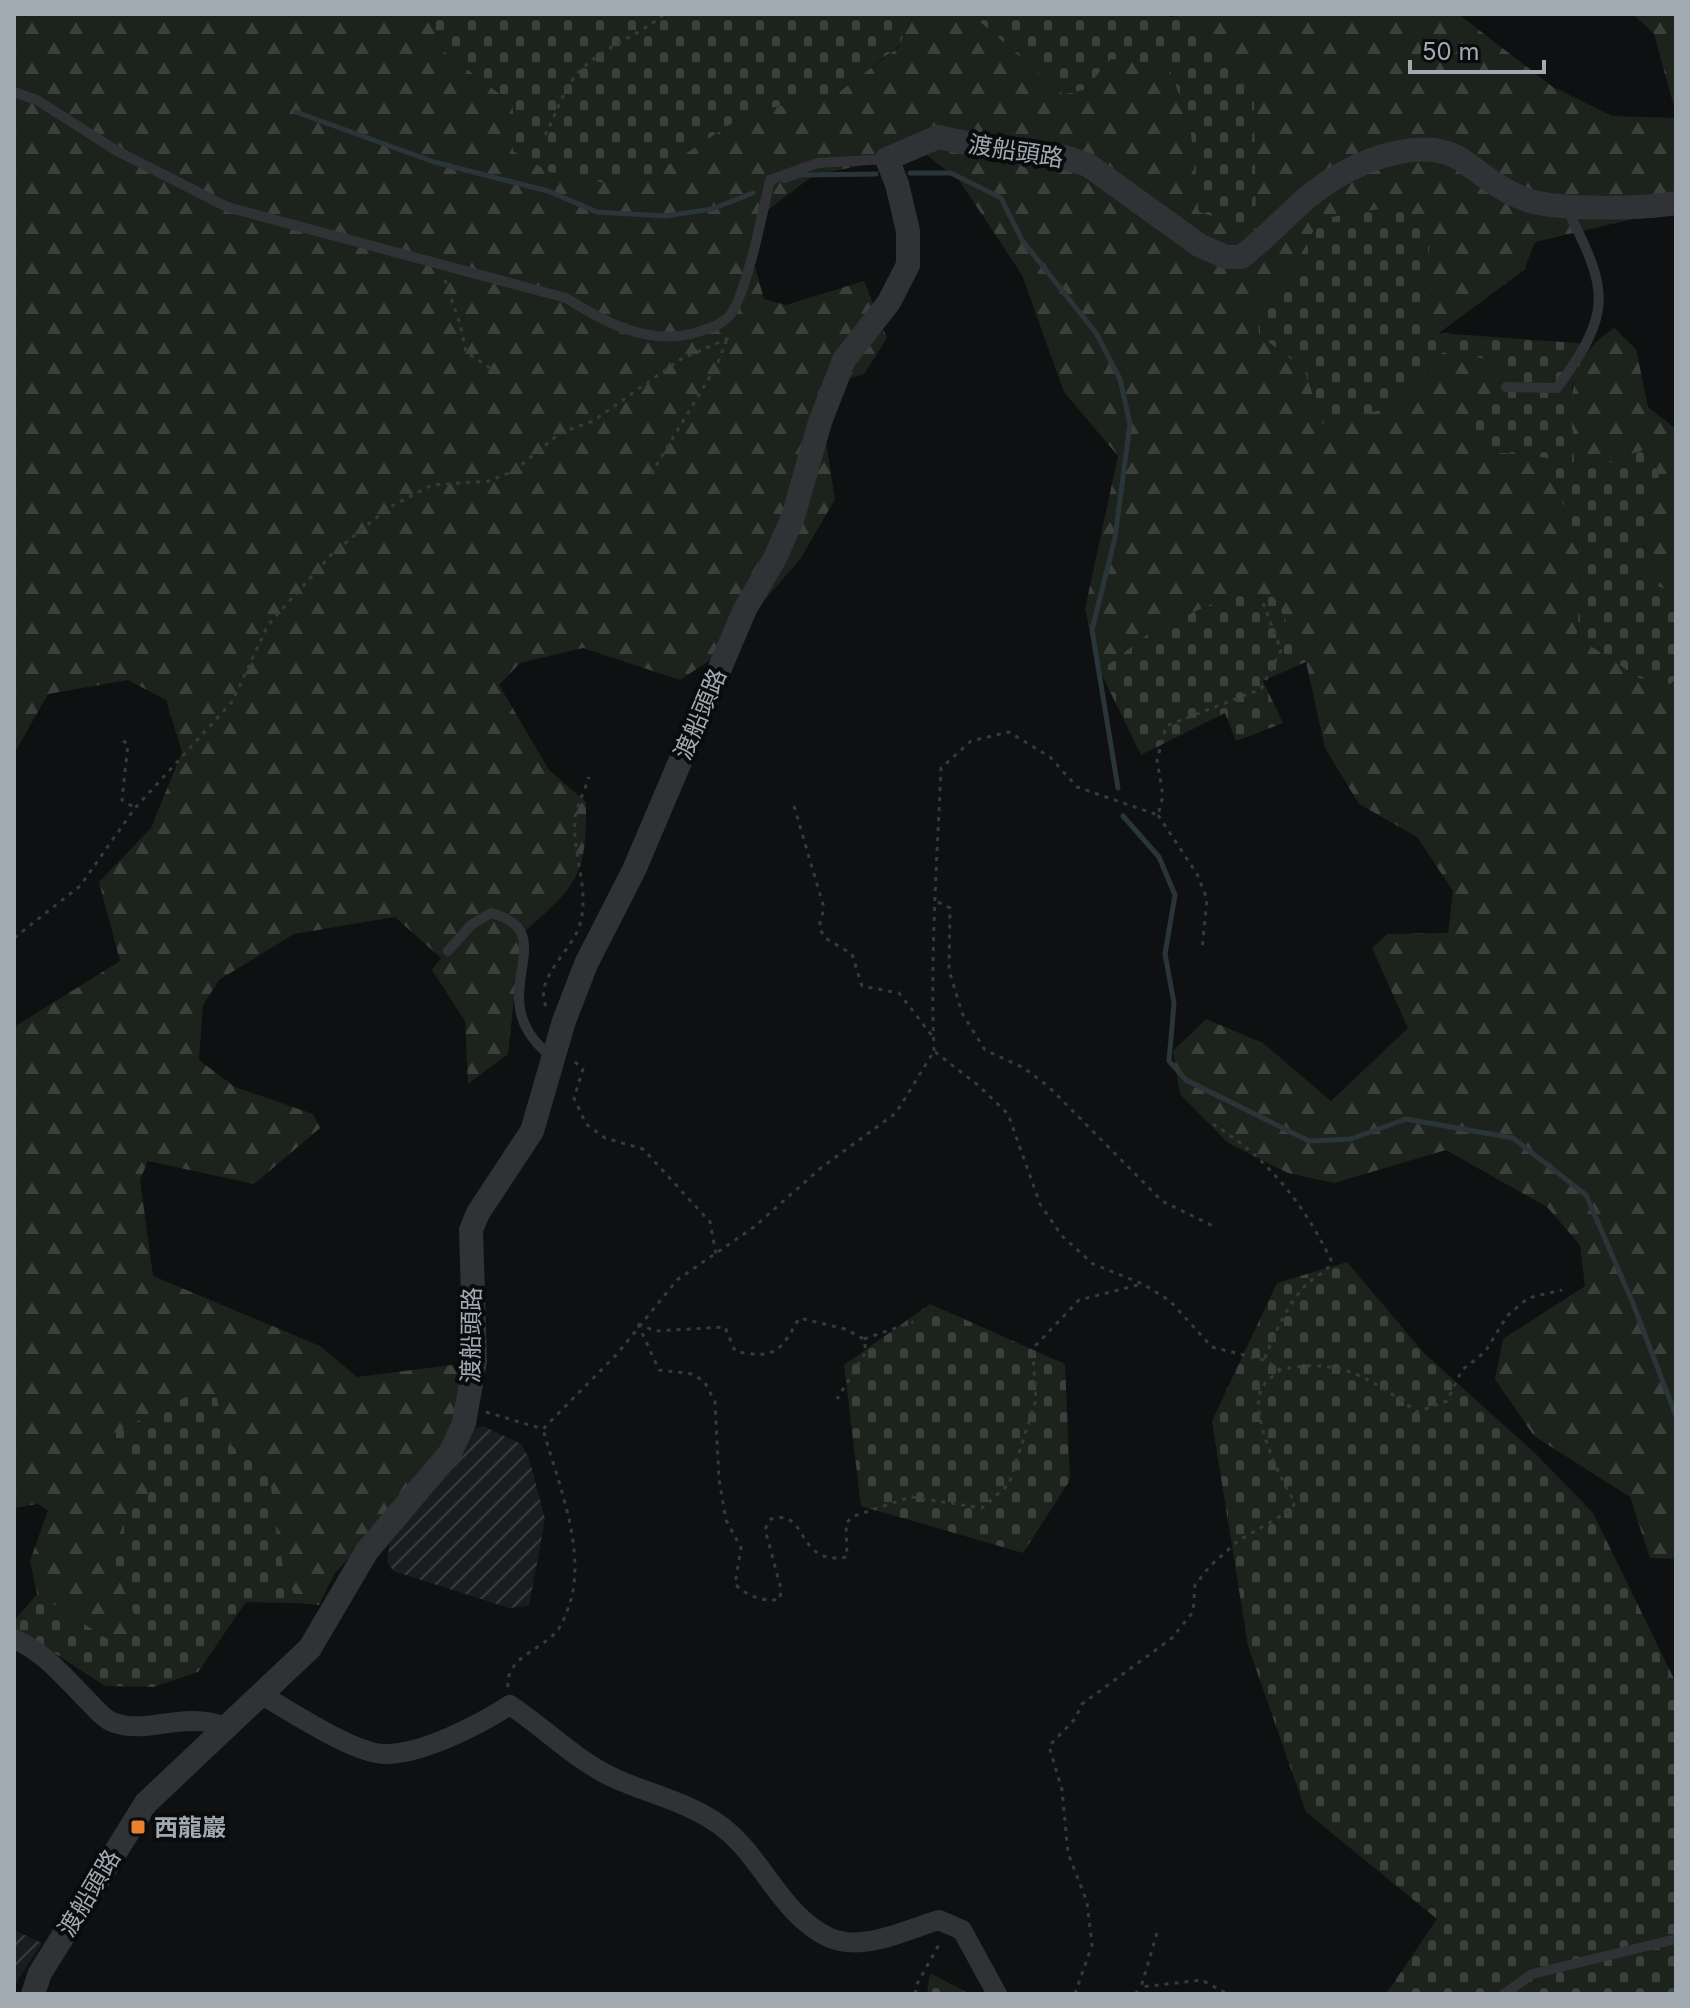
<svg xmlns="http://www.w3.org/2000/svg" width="1690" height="2008" viewBox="0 0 1690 2008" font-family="Inter,'Noto Sans TC',sans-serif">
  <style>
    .industrial { fill: url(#industrial-furrows) }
    .forest { fill: url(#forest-firs) }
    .cemetery { fill: url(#cemetery-stones) }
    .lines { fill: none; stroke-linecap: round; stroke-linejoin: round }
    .stream { stroke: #293538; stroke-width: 5 }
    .path { stroke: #373a3c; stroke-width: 3; stroke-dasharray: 4 6; stroke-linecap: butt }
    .service { stroke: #313235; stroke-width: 10 }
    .minor { stroke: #313235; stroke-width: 20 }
    .tertiary { stroke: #313235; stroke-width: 24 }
    .poi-dot { fill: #eb802d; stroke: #0a0b0c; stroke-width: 3 }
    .labels { text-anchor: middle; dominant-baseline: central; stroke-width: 8; stroke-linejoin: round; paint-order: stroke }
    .street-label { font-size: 24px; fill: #a1aab1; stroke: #0a0b0c }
    .poi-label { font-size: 24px; font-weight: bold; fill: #a1aab1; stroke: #0a0b0c; text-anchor: start }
  </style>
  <defs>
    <pattern id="industrial-furrows" width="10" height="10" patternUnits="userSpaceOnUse" patternTransform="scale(2)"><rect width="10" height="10" fill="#1b1c1e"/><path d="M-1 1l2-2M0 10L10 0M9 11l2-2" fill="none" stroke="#393a3c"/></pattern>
    <pattern id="forest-firs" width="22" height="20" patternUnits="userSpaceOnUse" patternTransform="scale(2)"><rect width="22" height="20" fill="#1c231c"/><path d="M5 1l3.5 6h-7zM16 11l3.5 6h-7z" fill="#3a403b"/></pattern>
    <pattern id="cemetery-stones" width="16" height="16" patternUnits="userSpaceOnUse" patternTransform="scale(2)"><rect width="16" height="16" fill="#1c231c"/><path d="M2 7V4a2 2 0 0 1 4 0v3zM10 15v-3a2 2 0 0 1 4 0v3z" fill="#3a403b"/></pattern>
  </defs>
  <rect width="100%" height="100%" fill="#0f1011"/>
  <g class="industrial">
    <polygon points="483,1426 521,1444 529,1458 545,1519 529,1606 509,1608 393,1571 387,1561 391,1534 471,1431"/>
    <polygon points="14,1930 42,1943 14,1986"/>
  </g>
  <g class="forest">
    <path d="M14 14H429L441 49 513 104 657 172 748 113 836 94 899 47 913 14H971L1063 94 1084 90 1111 59 1169 67 1190 125 1199 212 1254 101 1193 14H1458L1553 87 1612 116 1676 118V209L1535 242 1524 270 1439 333 1422 309 1431 233 1320 219 1291 273 1257 305 1259 335 1304 369 1393 407 1443 352 1499 361 1502 403 1489 451 1547 458 1582 558 1577 637 1670 684 1676 679V1559L1650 1558 1630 1497 1534 1436 1495 1379 1503 1339 1585 1286 1580 1245 1547 1207 1446 1150 1334 1183 1288 1173 1228 1143 1180 1094 1173 1051 1206 1019 1263 1043 1331 1101 1408 1028 1372 948 1388 934 1448 933 1453 891 1417 837 1359 804 1325 748 1306 662 1274 597 1232 595 1152 631 1100 671 1085 609 1118 456 1064 392 1022 275 959 180 924 153 814 175 760 216 753 259 764 299 786 305 864 281 887 338 864 374 841 381 822 418 835 499 801 558 716 656 680 680 583 648 520 663 499 685 549 770 586 802C587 878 577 885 521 935L508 1054 468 1084 465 1021 432 970 441 958 395 917 294 934 219 980 203 1005 199 1060 235 1087 313 1114 320 1128 254 1184 148 1161 140 1180 153 1276 320 1346 357 1377 452 1365 466 1383 437 1466 335 1573 319 1605 298 1603 284 1573 269 1476 226 1441 217 1398 143 1473 148 1494 110 1558 138 1623 120 1648 37 1594 30 1561 48 1510 38 1504 14 1508V1027L120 961 99 882 151 828 182 752 166 700 128 680 48 694 14 754Z"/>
    <polygon points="1633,14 1676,14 1676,114 1654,34"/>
    <path d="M1614 328 1636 349 1648 407 1676 429V594L1652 584 1643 538 1659 476 1649 449 1588 469 1574 462C1572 407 1561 363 1614 328Z"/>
  </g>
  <g class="cemetery">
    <polygon points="429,14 913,14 899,46 836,94 748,113 657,172 610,184 550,172 513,151 513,104 441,49"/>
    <polygon points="971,14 1165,14 1170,17 1193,14 1254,101 1256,230 1199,212 1190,125 1169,67 1111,59 1084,90 1063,94"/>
    <polygon points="1397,206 1431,233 1422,309 1439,333 1591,344 1572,386 1574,462 1588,469 1649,448 1659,476 1643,538 1652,584 1676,594 1676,679 1670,684 1639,678 1577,637 1582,558 1547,458 1489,451 1466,433 1471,404 1502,403 1499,361 1443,352 1393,407 1323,424 1304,369 1259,335 1257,305 1291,273 1320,219"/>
    <polygon points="1232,595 1274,597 1306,662 1263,681 1283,723 1236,741 1225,713 1141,755 1100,671 1152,631"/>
    <polygon points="1347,1262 1424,1353 1535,1453 1593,1513 1676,1683 1676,1994 1386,1994 1437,1919 1306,1812 1248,1646 1212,1421 1277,1283"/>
    <polygon points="930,1304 1065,1364 1070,1480 1023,1553 861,1506 844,1365"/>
    <polygon points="194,1393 217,1398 226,1441 269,1476 284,1573 298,1603 246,1602 198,1672 154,1687 105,1686 36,1641 14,1634 14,1621 37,1594 120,1647 138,1623 110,1558 130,1508 148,1494 143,1473 104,1438"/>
    <polygon points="930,1973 970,1994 927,1994"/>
  </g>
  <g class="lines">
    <g class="stream">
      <polyline points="296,112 434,162 548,191 597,212 666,216 712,209 753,193"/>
      <polyline points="910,173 951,173 1001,198 1022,240 1096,333 1120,379 1130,424 1115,538 1092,630 1118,788"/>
      <polyline points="784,181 801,175 876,174"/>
      <polyline points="1123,816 1159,857 1175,895 1165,954 1174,1003 1169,1061 1186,1080 1309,1141 1351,1139 1406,1119 1513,1138 1586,1195 1632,1301 1676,1416"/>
    </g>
    <g class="path">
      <path d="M545 135C555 117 563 90 577 74 601 47 638 37 664 14"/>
      <polyline points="445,280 460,324 466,352 496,372"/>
      <polyline points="651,474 717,365 727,339"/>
      <polyline points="123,741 128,744 122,800 135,808"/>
      <polyline points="794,806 824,908 819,927 825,938 852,954 862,986 899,993 933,1037"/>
      <polyline points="1158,815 1197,874 1207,899 1202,950"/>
      <polyline points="938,902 950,908 949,970 962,1013 985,1050 1024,1068 1049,1087 1162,1201 1213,1226"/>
      <polyline points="14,938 80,886 135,808 232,702 268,625 331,555 388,508 432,485 489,481 514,471 560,433 593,421 681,359 727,339 728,334"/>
      <path d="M546 1006C533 979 573 950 580 924 590 889 572 854 575 818 577 805 585 790 589 777"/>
      <path d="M934 1051C930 956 937 862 941 768L971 741 1009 732 1050 757 1077 787 1158 815 1163 796 1157 760 1166 726 1261 689 1281 650 1262 600"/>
      <polyline points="575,1062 583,1069 574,1098 586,1124 605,1138 643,1149 710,1222 716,1254"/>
      <path d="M1213 1124C1268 1158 1304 1204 1332 1262 1325 1274 1313 1277 1304 1287 1286 1307 1274 1335 1264 1360"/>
      <path d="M638 1324 659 1370 692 1374 704 1381 715 1402 719 1479 726 1520 741 1548 735 1584C745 1595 765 1603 780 1599L781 1589 765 1529 771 1519C810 1508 794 1566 847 1557L846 1523 854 1516 911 1497 982 1508 1009 1484 1036 1400 1033 1355 1036 1345 1079 1300 1142 1284"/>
      <path d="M638 1324 655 1331 725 1327 735 1351C775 1360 781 1351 799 1318L845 1329 864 1339 866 1352 837 1399"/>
      <polyline points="864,1339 913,1322"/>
      <path d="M486 1412 543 1429 617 1354 677 1280 754 1227 822 1167 896 1113 934 1051 979 1086 1008 1114 1040 1204 1062 1236 1093 1264 1143 1284 1170 1301 1212 1347 1264 1360 1280 1370C1338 1356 1372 1379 1417 1412L1447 1401 1462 1370 1485 1352 1507 1316 1528 1298 1562 1290"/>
      <path d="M508 1687C505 1658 541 1650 557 1631 564 1623 571 1601 573 1591 582 1538 557 1480 543 1429"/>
      <polyline points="1157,1933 1141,1987 1202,1980 1227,1994"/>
      <polyline points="915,1994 917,1984 941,1941"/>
      <path d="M1075 1994 1092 1945 1087 1902 1068 1853 1062 1790 1049 1746 1075 1719 1082 1704 1172 1638 1193 1612 1195 1585 1210 1566 1238 1541 1291 1510 1295 1502C1281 1482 1248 1411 1262 1388 1265 1381 1275 1375 1280 1370"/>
      <polyline points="1135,1994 1141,1987"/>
    </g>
    <g class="service">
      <path d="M14 92 37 100 117 151 227 207 566 298C606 323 650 347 698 332 709 328 722 325 730 315 747 293 763 210 770 180L818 163 887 159"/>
      <path d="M1506 387 1557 388C1613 311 1609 292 1567 209"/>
      <path d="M448 951 471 925 491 913C543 927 518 960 519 1000 520 1026 534 1042 552 1058"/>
      <polyline points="1504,1994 1532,1974 1676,1939"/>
    </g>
    <g class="minor">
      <path d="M14 1639C45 1652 65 1678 89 1702 96 1709 103 1718 112 1722 147 1736 181 1710 226 1727"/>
      <path d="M262 1695C290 1711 353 1753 384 1754 421 1755 479 1725 510 1705 545 1728 575 1760 614 1778 647 1793 683 1801 714 1821 761 1851 777 1912 828 1937 862 1953 905 1930 939 1920L962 1930 997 1994"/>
    </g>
    <path class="tertiary" d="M33 1994 40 1973 146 1803 310 1648 367 1551 450 1453 464 1423 475 1361 471 1230 478 1213 532 1131 564 1021 586 964 634 870 745 609 774 560 793 517 820 422 844 360 889 302 908 265V231L897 184 887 159 938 137 1008 152 1064 157 1088 165 1199 245 1226 257H1241C1276 231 1301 196 1340 175 1372 156 1428 137 1462 160 1485 176 1502 192 1530 201 1561 210 1643 209 1676 203"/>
  </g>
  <rect class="poi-dot" x="130" y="1819" width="16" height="16" rx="4"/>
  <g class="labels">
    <g class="street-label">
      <text transform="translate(1016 151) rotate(9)">渡船頭路</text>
      <text transform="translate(700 714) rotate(-67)">渡船頭路</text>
      <text transform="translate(471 1335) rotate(-89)">渡船頭路</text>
      <text transform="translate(89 1893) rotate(-59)">渡船頭路</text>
    </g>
    <g class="poi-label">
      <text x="154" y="1827">西龍巖</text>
    </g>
  </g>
  <rect width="1690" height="2008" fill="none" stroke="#a1aab1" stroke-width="32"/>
  <path d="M1410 60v12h134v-12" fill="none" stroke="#a1aab1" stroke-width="4"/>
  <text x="1422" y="60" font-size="24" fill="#a1aab1" stroke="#0a0b0c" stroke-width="6" paint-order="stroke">50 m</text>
</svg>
